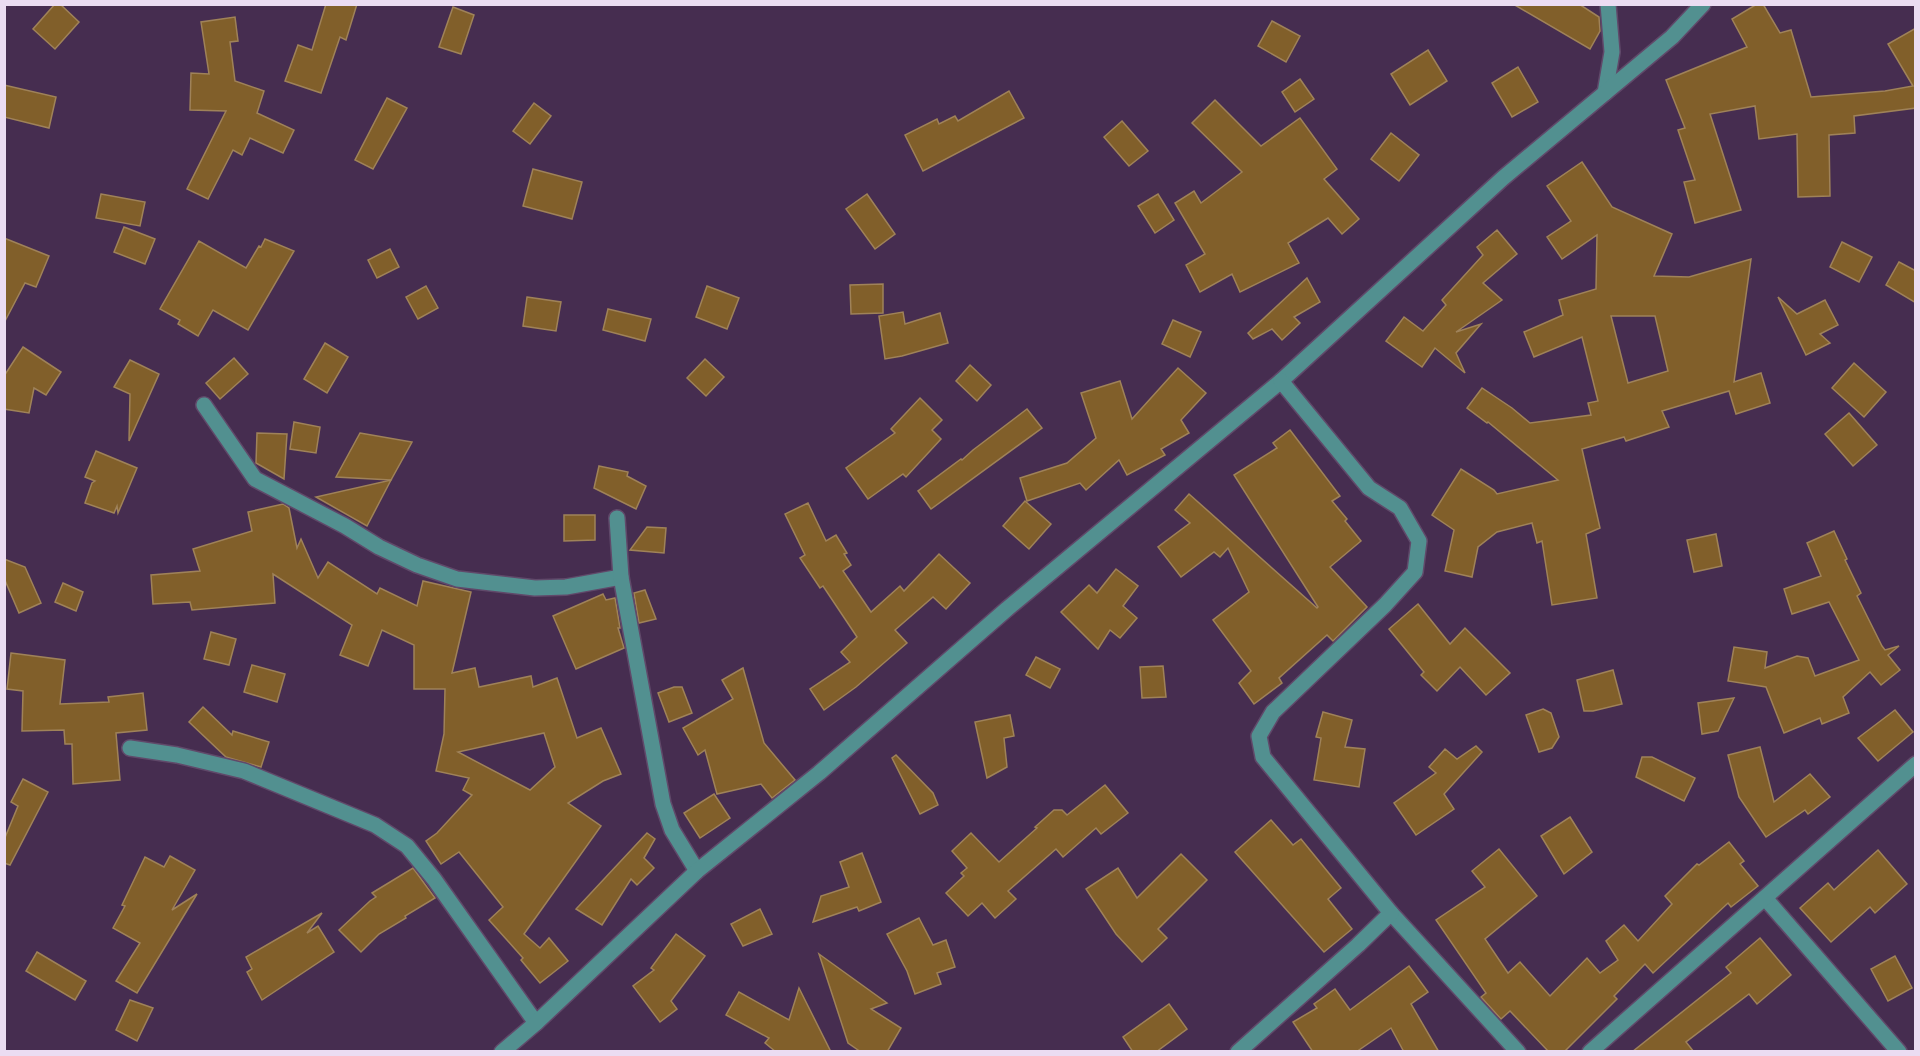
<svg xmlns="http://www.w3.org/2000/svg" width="1920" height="1056" viewBox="0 0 1920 1056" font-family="Commissioner,sans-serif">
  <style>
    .building { fill: #815f2a; stroke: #9f8259; stroke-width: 1.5; fill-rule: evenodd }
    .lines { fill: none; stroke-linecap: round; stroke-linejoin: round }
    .minor-casing { stroke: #60496a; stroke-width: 18 }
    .minor { stroke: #529090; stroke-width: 15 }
  </style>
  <rect width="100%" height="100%" fill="#462d50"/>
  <g class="building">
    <polygon points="55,4 60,4 79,22 55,49 33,29"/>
    <polygon points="326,4 357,4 346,40 340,37 321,93 285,81 298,45 312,50"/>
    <polygon points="1513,4 1579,4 1599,17 1600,31 1590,49"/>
    <polygon points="1757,4 1763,4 1780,33 1791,30 1811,97 1885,91 1913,86 1888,44 1916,28 1916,108 1854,116 1855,133 1829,135 1830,196 1798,197 1797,134 1759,139 1755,106 1710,114 1741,210 1695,223 1684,182 1695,180 1678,130 1685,128 1666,80 1747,47 1732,19"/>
    <polygon points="453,7 474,15 461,54 439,47"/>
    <polygon points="235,17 238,41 230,42 235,81 264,91 257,113 294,130 283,153 250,138 242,155 233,150 208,199 187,189 226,111 190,110 191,73 209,74 201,22"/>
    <polygon points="1272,21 1300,36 1286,62 1258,46"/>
    <polygon points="1428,50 1447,81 1410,105 1391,74"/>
    <polygon points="1518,67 1538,102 1512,117 1492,83"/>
    <polygon points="1300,79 1314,99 1295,112 1282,92"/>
    <polygon points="4,85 56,97 49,128 4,117"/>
    <polygon points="1009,91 1024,118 923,171 905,135 937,119 939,124 955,116 958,121"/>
    <polygon points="387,98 407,108 373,169 355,160"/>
    <polygon points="1215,100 1261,146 1300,118 1337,169 1324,179 1359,219 1342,234 1328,218 1288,243 1299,263 1240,292 1232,274 1200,292 1186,265 1205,254 1175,203 1194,191 1201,203 1242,172 1192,123"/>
    <polygon points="534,103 551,116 530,144 513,131"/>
    <polygon points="1122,121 1148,151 1129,166 1104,137"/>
    <polygon points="1391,133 1419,155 1399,181 1371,159"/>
    <path d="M1582 162 1612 207 1672 234 1654 276 1689 277 1751 259 1734 382 1761 373 1770 403 1736 414 1729 391 1662 411 1669 427 1626 441 1624 437 1582 449 1600 528 1586 534 1597 598 1552 605 1542 541 1537 543 1532 523 1497 532 1478 547 1472 577 1445 571 1454 530 1432 515 1461 469 1494 490 1497 494 1558 480 1488 422 1487 423 1467 408 1482 388 1512 408 1530 423 1591 415 1588 403 1598 401 1582 337 1534 357 1524 332 1563 315 1559 300 1596 289 1597 235 1562 259 1547 237 1571 221 1547 186ZM1611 316H1655L1668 371 1628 383Z"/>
    <polygon points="533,169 582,182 572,219 523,206"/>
    <polygon points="101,194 145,202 140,226 96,218"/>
    <polygon points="867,194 895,234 875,249 846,209"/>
    <polygon points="1158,194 1174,220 1155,233 1138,206"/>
    <polygon points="124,227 155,239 145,264 114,252"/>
    <polygon points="1497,230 1517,254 1483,283 1502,300 1456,332 1481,324 1456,353 1465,373 1435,348 1422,367 1386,341 1404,317 1423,331 1446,305 1442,300 1483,255 1477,247"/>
    <polygon points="4,238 49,256 36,287 25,283 4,323"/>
    <polygon points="265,239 294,251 248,330 213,310 198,336 178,324 180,320 160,309 199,241 246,268 259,246 261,247"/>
    <polygon points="1842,242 1872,257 1859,282 1830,267"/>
    <polygon points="390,249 399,267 377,278 368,260"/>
    <polygon points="1899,262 1916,271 1916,303 1886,285"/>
    <polygon points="1307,278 1320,302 1294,317 1300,323 1282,340 1272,329 1253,339 1248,333"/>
    <polygon points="883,284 883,313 851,314 850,285"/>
    <polygon points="426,286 438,308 418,319 406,297"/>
    <polygon points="707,286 739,298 727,329 696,317"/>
    <polygon points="527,297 561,302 556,331 523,326"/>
    <polygon points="1778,297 1797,314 1825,300 1838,325 1820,334 1830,343 1806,355"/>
    <polygon points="608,309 651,319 645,341 603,330"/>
    <polygon points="903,312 905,324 940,313 948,343 902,356 885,359 879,316"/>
    <polygon points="1173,320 1201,332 1190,357 1162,344"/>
    <polygon points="325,343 348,357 327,393 304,379"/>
    <polygon points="23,347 61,372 46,395 34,388 29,413 4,409 4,376"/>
    <polygon points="234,358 248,374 220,399 206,383"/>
    <polygon points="705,359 724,377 706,396 687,378"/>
    <polygon points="130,360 159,374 129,441 130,394 114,387"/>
    <polygon points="1854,363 1886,392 1864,417 1832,388"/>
    <polygon points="970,365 991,385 977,401 956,381"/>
    <polygon points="1178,368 1206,393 1181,420 1189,433 1161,449 1165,455 1127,475 1119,460 1086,490 1080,483 1027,501 1020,478 1067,463 1096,438 1081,393 1120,381 1132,419"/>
    <polygon points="920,398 942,420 932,430 941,439 906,477 903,474 868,499 846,468 895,433 891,429"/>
    <polygon points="1027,409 1042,428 931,509 918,491 961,459 962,460 973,450"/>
    <polygon points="1849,413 1877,445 1853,466 1825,434"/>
    <polygon points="294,422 320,427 316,453 290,449"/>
    <polygon points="1290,430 1340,496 1332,501 1347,519 1345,521 1361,541 1330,567 1367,607 1333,641 1327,635 1279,678 1282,683 1254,704 1239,683 1251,671 1213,620 1249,592 1228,548 1220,557 1214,552 1181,577 1158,547 1190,523 1175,510 1189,494 1317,608 1318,607 1234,475 1277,448 1273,443"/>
    <polygon points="257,433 287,434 284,479 256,463"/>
    <polygon points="360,433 412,442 391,480 336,477"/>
    <polygon points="96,451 137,468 118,513 117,506 114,513 85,503 92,483 95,481 85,477"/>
    <polygon points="599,466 628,472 627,476 646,486 636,509 594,488"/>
    <polygon points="391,480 367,526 316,497"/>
    <polygon points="1025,501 1051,524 1029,549 1003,526"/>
    <polygon points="808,503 826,541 836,535 847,553 844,554 851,565 843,571 871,612 900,586 904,591 939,554 970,583 946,609 933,597 895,630 907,643 856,687 824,710 810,689 850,662 841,652 857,637 823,586 820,588 800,558 805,555 785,514"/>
    <path d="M283 504 289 508 297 548 301 539 318 578 328 562 377 594 380 588 417 606 423 581 471 592 452 673 475 668 479 687 531 676 533 687 557 678 577 738 601 728 621 774 603 781 568 803 601 826 524 934 540 948 549 938 568 961 540 983 521 960 523 958 489 920 503 907 459 852 441 864 426 841 437 833 472 795 463 790 469 778 436 771 444 734 445 689H414V645L382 630 368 666 340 655 352 625 273 574 275 603 192 610 190 602 153 604 151 575 200 571 193 549 252 531 248 512ZM544 733 555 767 530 790 458 752Z"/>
    <polygon points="564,515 595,515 595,540 564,541"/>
    <polygon points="647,527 666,528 664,553 630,550"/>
    <polygon points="1834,531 1847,559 1845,560 1861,593 1857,596 1882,646 1885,650 1899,646 1888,655 1900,670 1881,685 1870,672 1843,697 1849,713 1822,724 1820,718 1784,733 1766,687 1728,681 1734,647 1767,652 1765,668 1797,656 1808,658 1815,676 1859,660 1829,602 1792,614 1784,589 1821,576 1807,543"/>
    <polygon points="1716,534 1722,566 1694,572 1687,540"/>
    <polygon points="4,559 25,567 41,603 19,613 4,578"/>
    <polygon points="1116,569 1138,586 1123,606 1137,618 1120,638 1110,630 1098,649 1061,612 1089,585 1097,593"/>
    <polygon points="63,583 83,592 76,611 55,602"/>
    <polygon points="645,590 656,619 639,623 634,593"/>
    <polygon points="603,594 606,600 615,598 620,628 618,628 624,648 576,669 553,616"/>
    <polygon points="1418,604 1450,644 1465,628 1510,673 1486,695 1460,667 1437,691 1421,675 1424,672 1389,629"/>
    <polygon points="211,632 236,639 229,665 204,659"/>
    <polygon points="11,653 65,660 60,704 109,702 108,697 143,693 147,730 116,733 120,780 73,784 72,744 65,744 64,730 22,731 23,691 7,689"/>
    <polygon points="1036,657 1060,669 1050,688 1026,675"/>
    <polygon points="252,665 285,674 277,702 244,692"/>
    <polygon points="1163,666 1166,697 1142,698 1140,667"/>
    <polygon points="743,668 764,743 795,780 772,798 761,784 717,794 705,750 698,755 683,728 733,699 722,680"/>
    <polygon points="1613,670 1622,704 1593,711 1584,711 1577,680"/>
    <polygon points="674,687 682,687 692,713 669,722 658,693"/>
    <polygon points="1734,698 1718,731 1702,734 1698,703"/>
    <polygon points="203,707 232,735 233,731 269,742 261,767 226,757 189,722"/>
    <polygon points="1543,709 1551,713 1559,737 1552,748 1539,752 1526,715"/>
    <polygon points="1895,710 1913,732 1878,761 1858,738"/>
    <polygon points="1323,712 1352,720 1345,747 1365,749 1359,787 1314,780 1321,738 1316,737"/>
    <polygon points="1010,715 1014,736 1004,738 1007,767 987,778 975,722"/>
    <polygon points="1476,746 1482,752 1444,794 1454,809 1416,835 1394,803 1436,773 1429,767 1445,749 1457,759"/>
    <polygon points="1760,747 1774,802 1810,774 1830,797 1808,814 1805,810 1766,837 1739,797 1728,755"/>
    <polygon points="896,755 933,793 938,805 920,814 892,758"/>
    <polygon points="1642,757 1652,757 1695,778 1684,801 1636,777"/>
    <polygon points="23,779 48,792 10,865 4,863 4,840 18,806 11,802"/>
    <polygon points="1105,785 1128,813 1101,834 1096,828 1063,857 1056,849 1008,891 1016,899 995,918 982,903 968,916 946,893 964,876 961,873 967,868 952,851 971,833 999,862 1037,828 1035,827 1054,810 1062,810 1067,815"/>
    <polygon points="714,794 730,818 700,838 684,813"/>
    <polygon points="1570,817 1592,852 1564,874 1541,836"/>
    <polygon points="1271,820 1293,845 1301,839 1341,888 1328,899 1352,929 1324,952 1235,852"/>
    <polygon points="647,833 655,839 644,858 654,868 637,885 631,879 602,925 576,909"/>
    <polygon points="1729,842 1744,861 1740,864 1758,886 1731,907 1728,903 1653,973 1645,964 1614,996 1617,999 1564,1052 1549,1052 1510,1011 1501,1019 1481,997 1486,993 1436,920 1485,887 1472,871 1499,849 1537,896 1485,939 1508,973 1520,962 1550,996 1587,958 1600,973 1618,960 1606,941 1624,925 1638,941 1672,904 1665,896 1697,864 1699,865"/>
    <polygon points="1878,850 1907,884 1875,913 1870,907 1831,942 1800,908 1828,883 1834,890"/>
    <polygon points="862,853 881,902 859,911 857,907 813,922 821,896 849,887 840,862"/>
    <polygon points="1181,854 1207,880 1158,929 1167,938 1142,962 1116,934 1086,889 1118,868 1137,898"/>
    <polygon points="170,856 195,870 172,910 197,894 137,993 116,981 140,943 113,928 125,906 122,905 145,857 164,867"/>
    <polygon points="413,868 435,898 405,916 406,918 379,934 361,952 339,930 370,901 376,897 372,893"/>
    <polygon points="760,909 772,934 743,946 731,924"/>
    <polygon points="322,913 307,933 318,926 334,952 262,1000 247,972 252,969 246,957"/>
    <polygon points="919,918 933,945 946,940 955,967 937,973 941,984 915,994 907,971 887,934"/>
    <polygon points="676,934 705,956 671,1001 677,1009 660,1022 633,986 654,970 651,968"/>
    <polygon points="1760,938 1791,975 1757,1004 1749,994 1686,1042 1694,1052 1632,1052 1731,973 1726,967"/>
    <polygon points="37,952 86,981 75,1000 26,971"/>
    <polygon points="819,954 887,1003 871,1009 901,1028 887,1052 861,1052 848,1043"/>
    <polygon points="1895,956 1912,988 1888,1001 1871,969"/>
    <polygon points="1409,966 1428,992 1411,1004 1439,1052 1404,1052 1391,1028 1356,1052 1313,1052 1293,1022 1317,1008 1314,1004 1335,989 1350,1010"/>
    <polygon points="799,988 831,1052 776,1052 765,1043 769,1038 726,1015 739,992 789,1020"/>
    <polygon points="130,1000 153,1008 137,1041 116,1030"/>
    <polygon points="1169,1004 1187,1029 1156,1052 1133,1052 1123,1037"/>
  </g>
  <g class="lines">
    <g class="minor-casing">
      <g id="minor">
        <polyline points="1605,93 1612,52 1608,4"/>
        <polyline points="204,405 255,479 345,526 379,547 417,565 457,579 535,588 566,587 621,577"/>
        <polyline points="617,518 621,577 663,804 672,830 697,871"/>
        <polyline points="130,748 177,755 244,771 375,825 407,846 434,879 536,1023"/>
        <polyline points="1765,898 1899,1052"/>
        <polyline points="1391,913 1518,1052"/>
        <polyline points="502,1052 536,1023 697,871 819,773 1007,609 1281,381 1503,178 1672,37 1703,4"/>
        <polyline points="1238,1052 1358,945 1391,913 1263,757 1259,736 1273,712 1385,605 1415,572 1419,541 1400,508 1369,488 1281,381"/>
        <polyline points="1590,1052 1916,764"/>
      </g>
    </g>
    <use href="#minor" class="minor"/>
  </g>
  <rect width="1920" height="1056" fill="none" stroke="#ebdcf2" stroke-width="12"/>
</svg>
